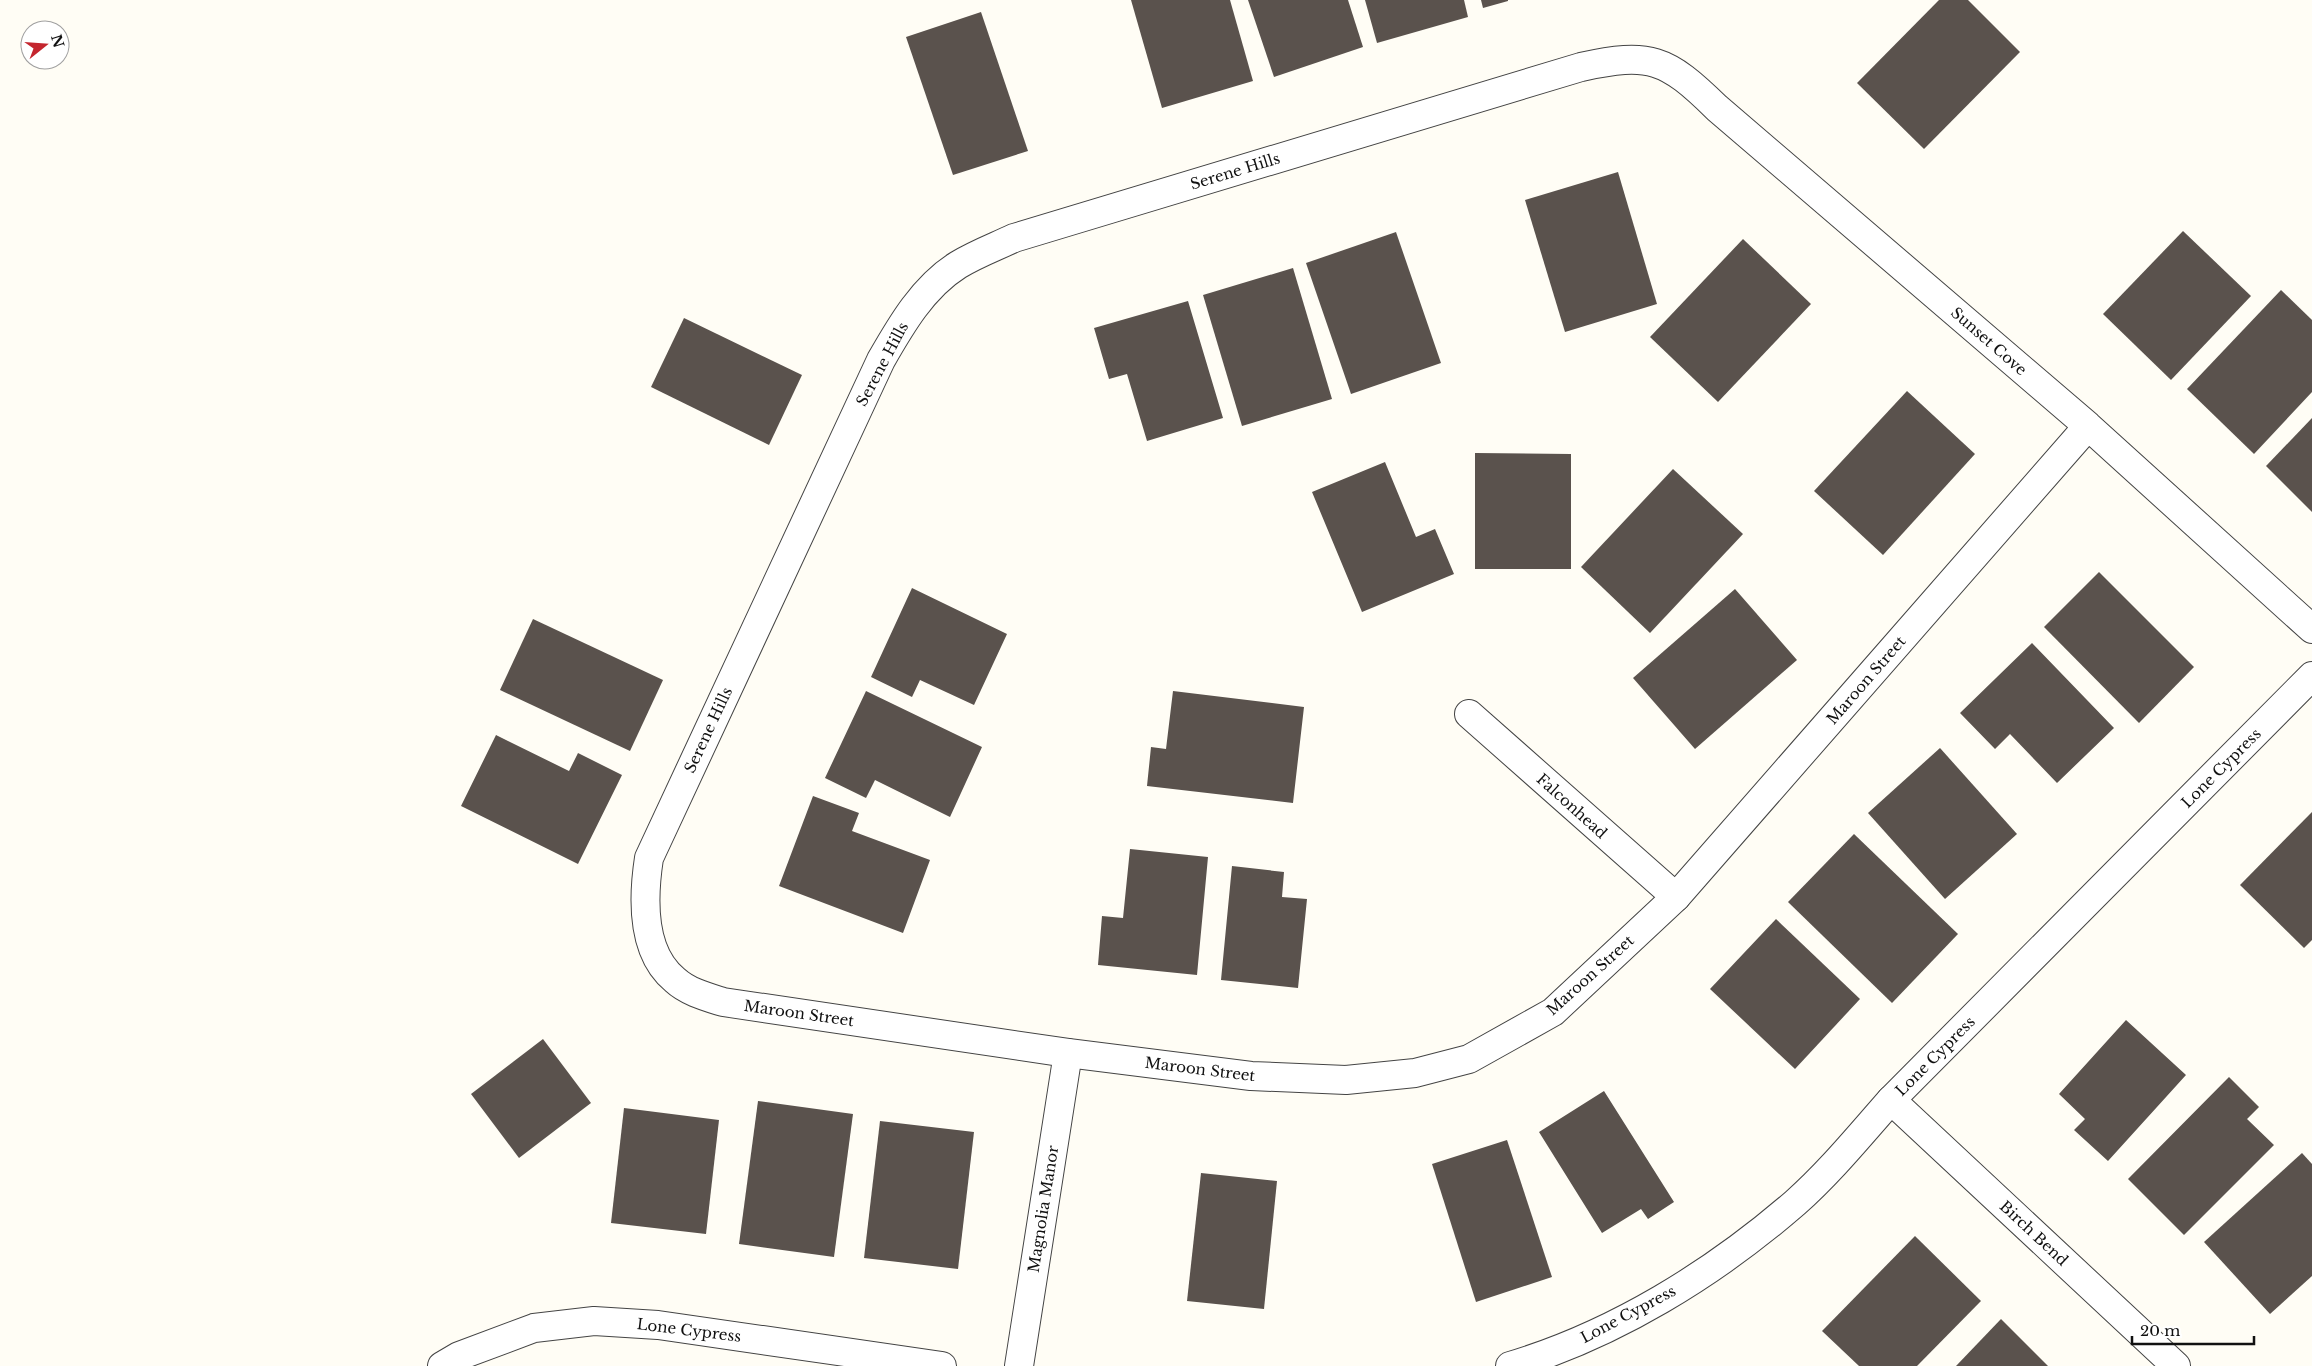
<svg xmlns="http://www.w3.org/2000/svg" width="2312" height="1366" viewBox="0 0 2312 1366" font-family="'Libre Baskerville',serif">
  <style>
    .building { fill: #5a524d }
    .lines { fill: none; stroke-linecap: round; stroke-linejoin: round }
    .street-casing { stroke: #444; stroke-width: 30 }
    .street { stroke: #fff; stroke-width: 28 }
    .labels { text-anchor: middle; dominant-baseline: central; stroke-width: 5; stroke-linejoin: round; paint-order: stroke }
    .street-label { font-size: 15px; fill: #111; stroke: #fff }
  </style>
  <rect width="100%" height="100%" fill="#fffdf5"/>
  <g class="building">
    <polygon points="1131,0 1230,0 1253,81 1162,108"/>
    <polygon points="1248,0 1348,0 1363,47 1274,77"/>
    <polygon points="1365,0 1464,0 1468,17 1377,43"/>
    <polygon points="1481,0 1508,0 1508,1 1483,8"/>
    <polygon points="1939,0 1968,0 2020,52 1924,149 1857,83"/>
    <polygon points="981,12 1028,151 953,175 906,37"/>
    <polygon points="1618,172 1657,304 1565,332 1525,200"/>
    <polygon points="2183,231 2251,296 2171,380 2103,314"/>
    <polygon points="1396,232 1441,363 1351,394 1306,263"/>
    <polygon points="1743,239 1811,304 1718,402 1650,337"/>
    <polygon points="1293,268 1332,399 1242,426 1203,295"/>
    <polygon points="2281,290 2312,320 2312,392 2254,454 2187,389"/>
    <polygon points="1188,301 1223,418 1147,441 1127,374 1109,379 1094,328"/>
    <polygon points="684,318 802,375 769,445 651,387"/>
    <polygon points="1907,391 1975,454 1883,555 1814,491"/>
    <polygon points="2312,418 2312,512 2266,466"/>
    <polygon points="1475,453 1571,454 1571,569 1475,569"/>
    <polygon points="1385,462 1416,537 1435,529 1454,574 1362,612 1312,492"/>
    <polygon points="1673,469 1743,534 1650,633 1581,567"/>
    <polygon points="2099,572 2194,667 2139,723 2044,627"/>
    <polygon points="912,588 1007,634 974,705 920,680 912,697 871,677"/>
    <polygon points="1735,589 1797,660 1695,749 1633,678"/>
    <polygon points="533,619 663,680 630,751 500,690"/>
    <polygon points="2032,643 2114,728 2057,783 2010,734 1995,749 1960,713"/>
    <polygon points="866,691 982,747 950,817 875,780 866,798 825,778"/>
    <polygon points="1173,691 1304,707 1293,803 1147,786 1151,747 1166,749"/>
    <polygon points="496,735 569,771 578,753 622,775 578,864 461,806"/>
    <polygon points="1940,748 2017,834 1945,899 1868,813"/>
    <polygon points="813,796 859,813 852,831 930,860 903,933 779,886"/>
    <polygon points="2312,812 2312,940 2304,948 2240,885"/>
    <polygon points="1854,834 1958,934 1892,1003 1788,902"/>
    <polygon points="1130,849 1208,857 1197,975 1098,965 1102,916 1123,918"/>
    <polygon points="1232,866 1284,872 1282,897 1307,899 1298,988 1221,980"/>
    <polygon points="1776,919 1860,999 1795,1069 1710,989"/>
    <polygon points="2126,1020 2186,1075 2108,1161 2074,1130 2085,1119 2059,1094"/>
    <polygon points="543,1039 591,1103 519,1158 471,1094"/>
    <polygon points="2229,1077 2259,1107 2247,1119 2274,1145 2184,1235 2128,1179"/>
    <polygon points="1604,1091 1674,1202 1648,1219 1641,1209 1602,1233 1539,1132"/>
    <polygon points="758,1101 853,1114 834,1257 739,1244"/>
    <polygon points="624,1108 719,1120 706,1234 611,1223"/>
    <polygon points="880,1121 974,1132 958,1269 864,1258"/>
    <polygon points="1507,1140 1552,1277 1476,1302 1432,1164"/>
    <polygon points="2302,1153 2312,1164 2312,1276 2270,1314 2204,1242"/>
    <polygon points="1201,1173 1277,1181 1264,1309 1187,1301"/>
    <polygon points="1915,1236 1981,1301 1917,1366 1859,1366 1822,1331"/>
    <polygon points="2001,1319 2048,1366 1956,1366"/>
  </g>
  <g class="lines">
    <g class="street-casing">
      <g id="street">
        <path d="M2088 426 1676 897 1553 1012 1469 1059 1415 1073 1346 1080 1251 1076 1068 1053 723 1002C707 997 688 992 675 980 641 952 643 897 649 858L881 360C901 325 923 287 958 265 976 254 995 247 1014 238L1581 67C1650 52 1666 58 1717 108L2088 426 2312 629"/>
        <polyline points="1469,714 1676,897"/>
        <polyline points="1891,1100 2176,1366"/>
        <polyline points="442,1366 459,1356 534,1328 594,1321 658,1325 942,1366"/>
        <polyline points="1019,1366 1068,1053"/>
        <path d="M1510 1366C1614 1335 1713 1274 1795 1203 1830 1172 1860 1135 1891 1100L2312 676"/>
      </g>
    </g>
    <use href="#street" class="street"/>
  </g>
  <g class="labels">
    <g class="street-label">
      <text transform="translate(1235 171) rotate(-17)">Serene Hills</text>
      <text transform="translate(1989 341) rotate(41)">Sunset Cove</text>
      <text transform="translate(882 364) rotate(-62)">Serene Hills</text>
      <text transform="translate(1866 680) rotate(-49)">Maroon Street</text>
      <text transform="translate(708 730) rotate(-65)">Serene Hills</text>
      <text transform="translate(2221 768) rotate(-45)">Lone Cypress</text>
      <text transform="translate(1572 806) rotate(42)">Falconhead</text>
      <text transform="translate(1590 975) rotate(-42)">Maroon Street</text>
      <text transform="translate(799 1013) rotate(8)">Maroon Street</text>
      <text transform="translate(1935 1056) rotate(-45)">Lone Cypress</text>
      <text transform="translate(1200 1069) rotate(7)">Maroon Street</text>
      <text transform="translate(1043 1209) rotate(-81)">Magnolia Manor</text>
      <text transform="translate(2034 1233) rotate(43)">Birch Bend</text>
      <text transform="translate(1628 1314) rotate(-28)">Lone Cypress</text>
      <text transform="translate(689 1330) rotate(7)">Lone Cypress</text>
    </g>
  </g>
  <g transform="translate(45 45) rotate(73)"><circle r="24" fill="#ffffff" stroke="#a0a0a0"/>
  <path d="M0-4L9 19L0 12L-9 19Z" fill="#c4262e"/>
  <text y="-8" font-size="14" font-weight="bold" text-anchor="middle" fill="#111111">N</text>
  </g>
  <path d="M2132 1336v8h122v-8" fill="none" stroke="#111111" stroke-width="2.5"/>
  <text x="2140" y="1336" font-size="15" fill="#111111" stroke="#ffffff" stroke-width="4" paint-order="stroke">20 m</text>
</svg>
